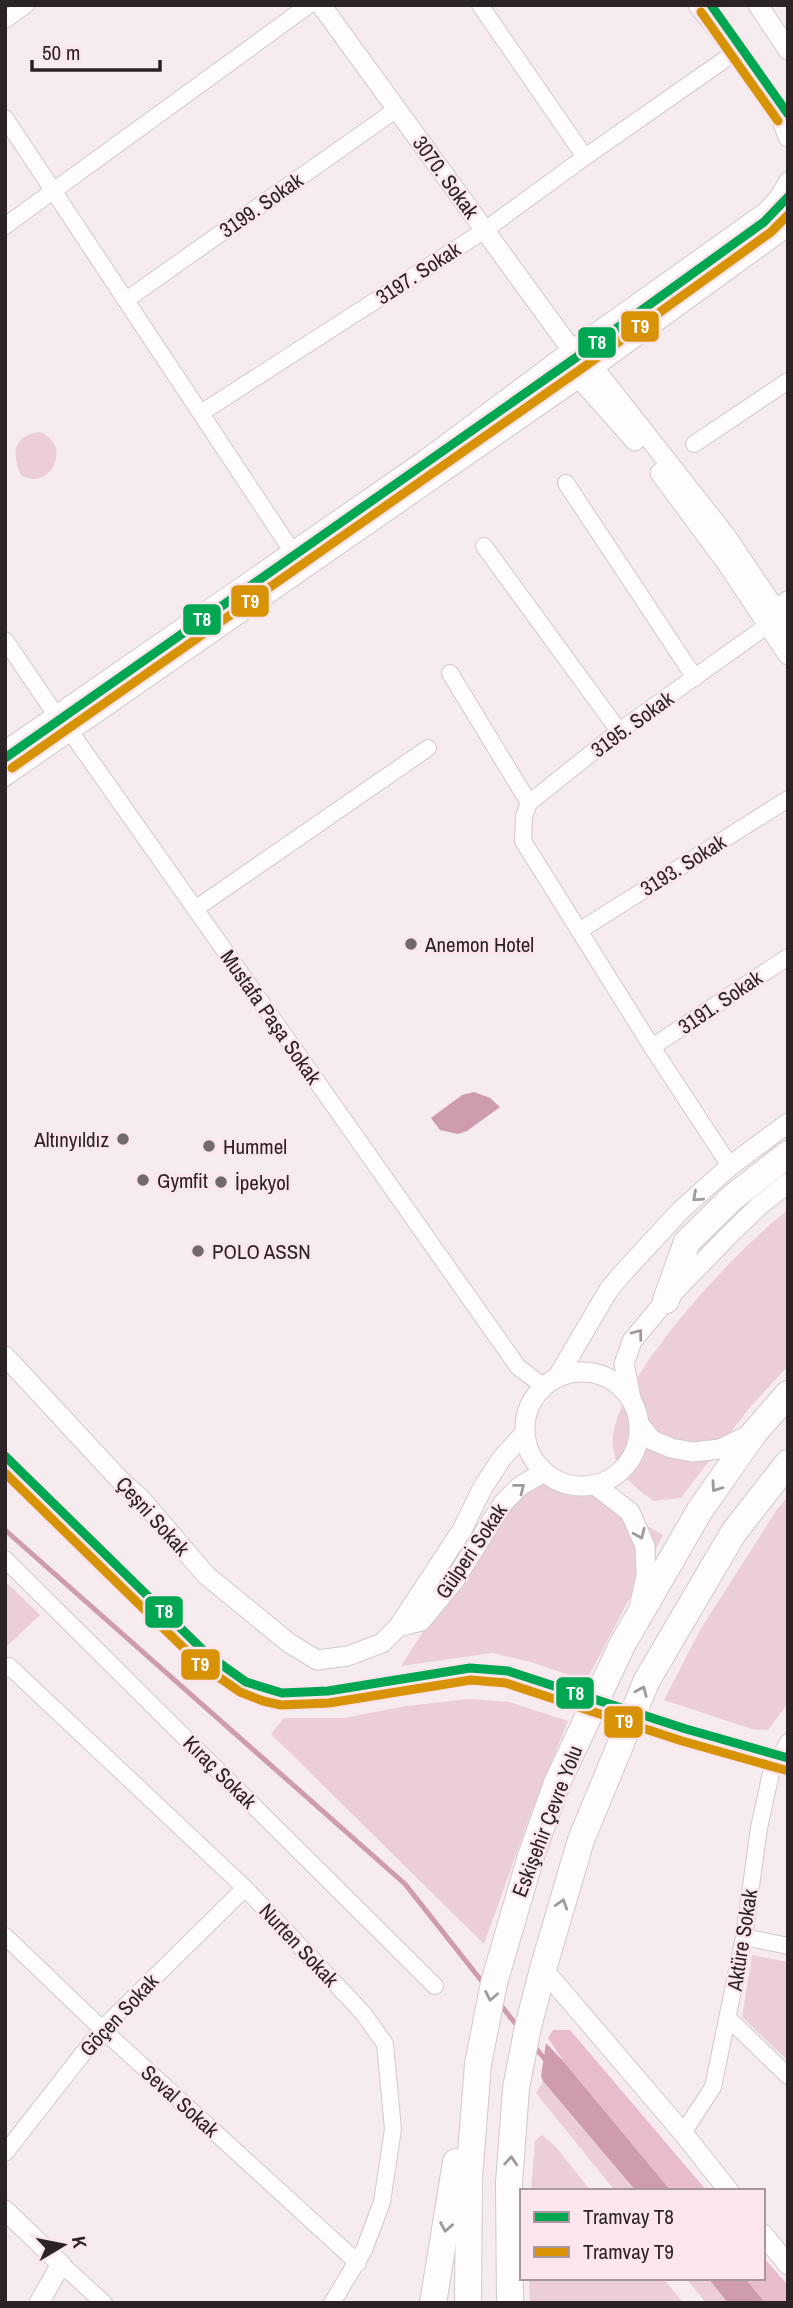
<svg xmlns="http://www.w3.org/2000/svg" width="793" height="2308" viewBox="0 0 793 2308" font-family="'Archivo Narrow',sans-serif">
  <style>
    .green { fill: #ecced9 }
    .forest { fill: #e8bccc }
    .water { fill: #cf9caf }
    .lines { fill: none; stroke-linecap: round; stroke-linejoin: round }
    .stream { stroke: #cf9caf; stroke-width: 5 }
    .minor-casing { stroke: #d2c9cc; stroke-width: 18 }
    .tertiary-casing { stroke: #d2c9cc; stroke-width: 21 }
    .trunk-casing { stroke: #d2c9cc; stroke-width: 28 }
    .minor { stroke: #fefcfc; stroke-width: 16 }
    .tertiary { stroke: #fefcfc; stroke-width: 19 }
    .trunk { stroke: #fefcfc; stroke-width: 26 }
    .tram-1-casing { stroke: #fbe6ed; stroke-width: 14 }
    .tram-2-casing { stroke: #fbe6ed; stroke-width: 14 }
    .tram-1 { stroke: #00a651; stroke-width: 9 }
    .tram-2 { stroke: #d89206; stroke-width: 9 }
    .oneway { stroke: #9f9a9c }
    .poi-dot { fill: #72696c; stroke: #fbe6ed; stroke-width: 2.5 }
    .labels { text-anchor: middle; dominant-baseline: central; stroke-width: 5; stroke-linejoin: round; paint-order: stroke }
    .street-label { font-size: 21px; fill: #2b2326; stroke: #fbe6ed }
    .poi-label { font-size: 21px; fill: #2b2326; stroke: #fbe6ed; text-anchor: start }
    .line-badge { stroke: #fbe6ed; stroke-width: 2.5 }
    .badge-label { font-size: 19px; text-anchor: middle; font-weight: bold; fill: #fff }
  </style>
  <rect width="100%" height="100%" fill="#f6ebee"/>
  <g class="green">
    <path d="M40 432C70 445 54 481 32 479 31 479 22 476 21 475 11 453 14 435 40 432Z"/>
    <path d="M788 1210V1366L750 1407 681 1498 654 1501C635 1488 616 1473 613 1447 606 1387 740 1245 788 1210Z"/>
    <polygon points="537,1469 566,1480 663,1535 586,1681 531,1662 492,1653 401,1666 518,1484"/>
    <polygon points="788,1497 788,1703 768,1730 752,1729 664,1700 700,1630 778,1508"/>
    <polygon points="8,1584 40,1615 5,1648 5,1587"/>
    <polygon points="468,1699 509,1702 568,1721 531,1813 484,1944 271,1734 284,1718 344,1718 407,1706"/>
    <polygon points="752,1955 788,1962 788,2061 742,2017"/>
    <polygon points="543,2081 556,2093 636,2191 615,2191 536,2093"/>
    <polygon points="542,2135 555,2146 591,2191 531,2191 535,2141"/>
    <polygon points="529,2278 663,2278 683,2303 530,2303"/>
    <polygon points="686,2278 708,2278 728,2303 706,2303"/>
  </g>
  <g class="forest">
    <polygon points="553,2030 570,2030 707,2191 671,2191 564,2062 548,2038"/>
    <polygon points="763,2257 788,2285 788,2303 765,2303 745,2278 763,2278"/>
  </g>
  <g class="water">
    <polygon points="474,1092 490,1098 500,1107 467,1131 458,1134 440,1130 431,1118 462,1095"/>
    <polygon points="546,2043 564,2062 671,2191 636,2191 543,2081 541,2076"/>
    <polygon points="708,2278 745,2278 765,2303 728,2303"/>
  </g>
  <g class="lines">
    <g class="stream">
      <polyline points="5,1530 405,1884 484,1984"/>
      <polyline points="499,2003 519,2028"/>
      <polyline points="534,2046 548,2063"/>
    </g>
    <g class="minor-casing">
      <g id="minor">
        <polyline points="480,5 585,157"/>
        <polyline points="5,20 26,5"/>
        <polyline points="5,118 292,551"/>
        <polyline points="5,226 309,5"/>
        <polyline points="126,300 397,109"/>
        <polyline points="201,413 485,230 585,157 734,53"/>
        <polyline points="694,444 788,381"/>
        <polyline points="566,483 695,678"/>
        <polyline points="484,546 619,731"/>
        <polyline points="775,608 788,599"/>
        <polyline points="5,640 56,715 72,734 518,1367 543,1386"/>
        <polyline points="450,673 529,803"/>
        <polyline points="5,749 425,458 571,349 766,210 777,198 788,180"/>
        <polyline points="5,778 580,379 788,228"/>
        <polyline points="195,909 428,748"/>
        <polyline points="579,931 788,799"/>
        <polyline points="652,1047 788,957"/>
        <polyline points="730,1166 652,1047 523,841 524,816 529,803 619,731 768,625"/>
        <polyline points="5,1559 435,1986"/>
        <polyline points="5,1669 9,1666 245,1888 363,2013 385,2044 393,2129 382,2202 364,2250 332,2303"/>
        <polyline points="5,1936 102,2029 358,2263"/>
        <polyline points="744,1937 788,1946"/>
        <polyline points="728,2018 788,2076"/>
        <polyline points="683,2133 713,2087 744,1937 759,1828 771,1773 788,1742"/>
        <polyline points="5,2153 102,2029 245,1888"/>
        <polyline points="61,2264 104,2303"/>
      </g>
    </g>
    <g class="tertiary-casing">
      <g id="tertiary">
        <polyline points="321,5 571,349 594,368 726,536 788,628"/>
        <path d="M698 5C723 38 778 100 788 137"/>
        <polyline points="758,5 788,50"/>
        <polyline points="571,349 580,379 635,441"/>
        <polyline points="660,473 726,562 788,655"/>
        <polyline points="5,1356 119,1479 141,1499 206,1575 289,1643 317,1660 348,1656 382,1643 398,1627 462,1530 483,1487 502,1458 524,1434"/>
        <circle cx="582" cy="1429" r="57"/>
        <polyline points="558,1376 608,1291 621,1275 680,1211 730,1166 788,1123"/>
        <polyline points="631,1398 624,1364 632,1341 666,1300 728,1236 759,1206 788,1183"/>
        <polyline points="639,1424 652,1440 671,1448 693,1452 720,1449 753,1433"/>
        <polyline points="595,1485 630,1512 645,1546 646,1576 640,1603"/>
        <polyline points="398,1627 421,1621 454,1581 503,1503 520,1486 544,1472"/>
        <polyline points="543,1969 683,2133 729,2191"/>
        <polyline points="5,2210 61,2264 39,2303"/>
        <polyline points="763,2234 788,2265"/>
      </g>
    </g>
    <g class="trunk-casing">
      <g id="trunk">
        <polyline points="666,1300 687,1242 732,1198 788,1154"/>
        <polyline points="433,2303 456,2162"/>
        <polyline points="468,2303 469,2178 478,2064 494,1983 531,1856 557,1783 622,1645 700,1510 754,1433 788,1394"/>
        <polyline points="510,2303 509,2183 516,2088 528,2027 543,1969 581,1840 647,1680 734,1532 788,1463"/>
      </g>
    </g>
    <use href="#minor" class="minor"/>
    <use href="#tertiary" class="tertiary"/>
    <use href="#trunk" class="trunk"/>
    <g class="tram-1-casing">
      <g id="tram-1">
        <polyline points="711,5 788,114"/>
        <polyline points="5,758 574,359 764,222 788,197"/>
        <polyline points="5,1456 208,1655 246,1682 282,1693 328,1691 470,1668 508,1671 686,1729 788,1758"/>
      </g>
    </g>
    <g class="tram-2-casing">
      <g id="tram-2">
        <polyline points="701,12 778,121"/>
        <polyline points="12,768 581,369 771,232 788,215"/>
        <polyline points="5,1473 200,1664 240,1692 263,1701 281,1705 329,1703 471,1680 506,1683 682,1741 785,1770"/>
      </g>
    </g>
    <use href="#tram-1" class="tram-1"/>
    <use href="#tram-2" class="tram-2"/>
  </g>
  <defs><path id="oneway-chevron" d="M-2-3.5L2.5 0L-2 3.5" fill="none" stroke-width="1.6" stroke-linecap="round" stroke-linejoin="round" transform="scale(1.75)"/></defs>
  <g class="oneway">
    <use href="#oneway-chevron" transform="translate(697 1197) rotate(138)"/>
    <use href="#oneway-chevron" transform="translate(638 1334) rotate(-53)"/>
    <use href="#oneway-chevron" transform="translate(716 1487) rotate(125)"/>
    <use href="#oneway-chevron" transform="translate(520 1488) rotate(-38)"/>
    <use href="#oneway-chevron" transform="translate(640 1534) rotate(66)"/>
    <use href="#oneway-chevron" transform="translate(642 1691) rotate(-67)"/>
    <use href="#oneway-chevron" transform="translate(562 1904) rotate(-73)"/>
    <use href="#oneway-chevron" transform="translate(491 1996) rotate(101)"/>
    <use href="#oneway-chevron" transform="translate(511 2161) rotate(-86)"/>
    <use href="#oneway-chevron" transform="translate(446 2227) rotate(100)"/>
  </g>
  <g class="poi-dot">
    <circle cx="411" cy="944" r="7"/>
    <circle cx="123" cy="1139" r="7"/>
    <circle cx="209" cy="1146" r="7"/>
    <circle cx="143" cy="1180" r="7"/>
    <circle cx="221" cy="1182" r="7"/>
    <circle cx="198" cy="1251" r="7"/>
  </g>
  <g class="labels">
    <g class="street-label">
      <text transform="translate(446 177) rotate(54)">3070. Sokak</text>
      <text transform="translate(261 205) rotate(-35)">3199. Sokak</text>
      <text transform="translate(418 273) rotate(-33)">3197. Sokak</text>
      <text transform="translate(632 724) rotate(-36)">3195. Sokak</text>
      <text transform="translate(683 865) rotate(-32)">3193. Sokak</text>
      <text transform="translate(720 1002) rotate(-34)">3191. Sokak</text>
      <text transform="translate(271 1017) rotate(55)">Mustafa Paşa Sokak</text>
      <text transform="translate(153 1516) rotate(48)">Çeşni Sokak</text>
      <text transform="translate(471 1551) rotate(-56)">Gülperi Sokak</text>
      <text transform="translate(220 1772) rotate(45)">Kıraç Sokak</text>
      <text transform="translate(547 1821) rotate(-69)">Eskişehir Çevre Yolu</text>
      <text transform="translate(742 1940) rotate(-81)">Aktüre Sokak</text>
      <text transform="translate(299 1945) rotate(47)">Nurten Sokak</text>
      <text transform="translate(119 2015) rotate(-47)">Göçen Sokak</text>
      <text transform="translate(180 2101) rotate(42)">Seval Sokak</text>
    </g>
    <g class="poi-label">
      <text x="425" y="944">Anemon Hotel</text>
      <text x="109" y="1139" text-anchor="end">Altınyıldız</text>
      <text x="223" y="1146">Hummel</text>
      <text x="157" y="1180">Gymfit</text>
      <text x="235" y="1182">İpekyol</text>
      <text x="212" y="1251">POLO ASSN</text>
    </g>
  </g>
  <g class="line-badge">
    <rect x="620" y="310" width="40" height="33" rx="7" fill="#d89206"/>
    <rect x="577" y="326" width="40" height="33" rx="7" fill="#00a651"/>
    <rect x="230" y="584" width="40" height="34" rx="7" fill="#d89206"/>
    <rect x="182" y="603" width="40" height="33" rx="7" fill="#00a651"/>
    <rect x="144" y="1595" width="40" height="34" rx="7" fill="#00a651"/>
    <rect x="180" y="1648" width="41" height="33" rx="7" fill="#d89206"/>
    <rect x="555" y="1676" width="40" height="34" rx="7" fill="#00a651"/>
    <rect x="603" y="1705" width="41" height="34" rx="7" fill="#d89206"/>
  </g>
  <g class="badge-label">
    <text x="640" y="333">T9</text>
    <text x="597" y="349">T8</text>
    <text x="250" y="608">T9</text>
    <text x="202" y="626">T8</text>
    <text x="164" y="1618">T8</text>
    <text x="200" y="1671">T9</text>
    <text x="575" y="1700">T8</text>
    <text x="624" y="1728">T9</text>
  </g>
  <rect width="793" height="2308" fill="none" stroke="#2b2326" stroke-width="14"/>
  <rect x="520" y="2189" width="245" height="91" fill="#fbe6ed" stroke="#a8989d" stroke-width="2"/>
  <rect x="534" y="2212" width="35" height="10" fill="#00a651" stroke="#a8989d" stroke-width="2"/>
  <text x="583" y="2224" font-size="21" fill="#2b2326">Tramvay T8</text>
  <rect x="534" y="2247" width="35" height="10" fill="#d89206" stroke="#a8989d" stroke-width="2"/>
  <text x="583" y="2259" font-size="21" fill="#2b2326">Tramvay T9</text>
  <g transform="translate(63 2245) rotate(80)" stroke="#fbe6ed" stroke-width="5" paint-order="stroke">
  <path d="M0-5L12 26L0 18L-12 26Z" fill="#2b2326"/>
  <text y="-10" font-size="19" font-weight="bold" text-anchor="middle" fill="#2b2326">K</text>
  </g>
  <path d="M32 60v10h128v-10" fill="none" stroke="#2b2326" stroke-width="3.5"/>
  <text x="42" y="60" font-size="21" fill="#2b2326" stroke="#fbe6ed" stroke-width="5" paint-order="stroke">50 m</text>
</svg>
